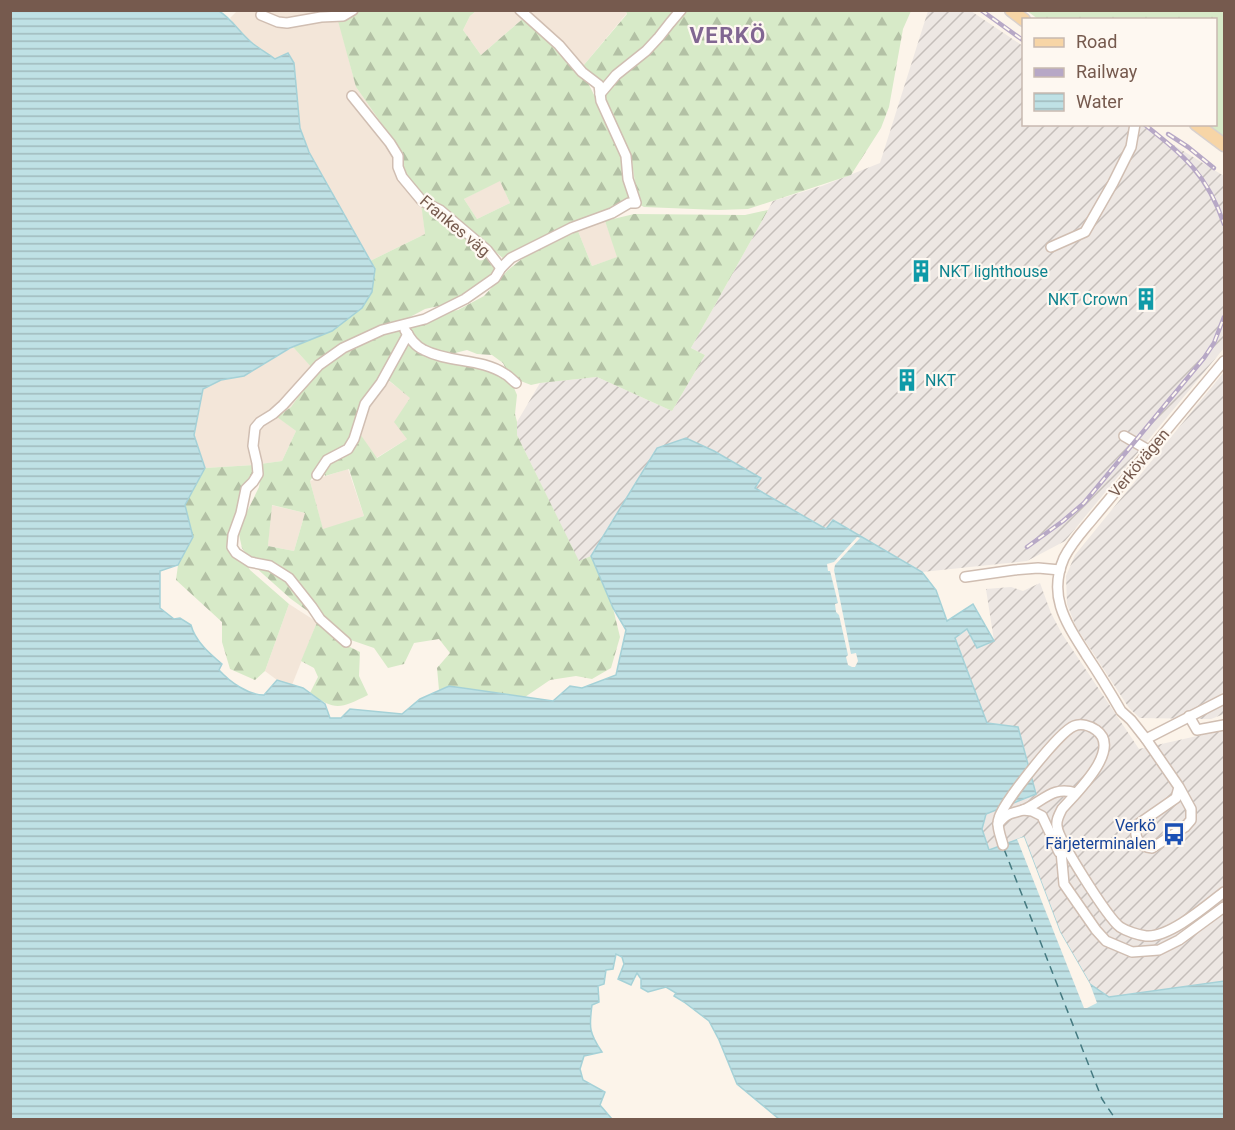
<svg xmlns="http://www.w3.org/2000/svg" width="1235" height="1130" viewBox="0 0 1235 1130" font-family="Roboto,sans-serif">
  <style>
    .residential { fill: #f3e6d9 }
    .industrial { fill: url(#industrial-furrows) }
    .forest { fill: url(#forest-firs); fill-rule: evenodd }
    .water { fill: url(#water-rules); stroke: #a5d1d7; stroke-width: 1.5 }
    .pier { fill: #fcf4ea }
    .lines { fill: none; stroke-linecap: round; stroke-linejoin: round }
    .ferry { stroke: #457a81; stroke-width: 1.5; stroke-dasharray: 8 6; stroke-linecap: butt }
    .minor-casing { stroke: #d0beb2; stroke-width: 12 }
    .major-casing { stroke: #d9d1cd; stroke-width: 15 }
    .minor { stroke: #fff; stroke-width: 9 }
    .major { stroke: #f7d5a6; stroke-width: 12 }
    .rail-casing { stroke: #b7a8c6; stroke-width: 4.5 }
    .rail { stroke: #fef8f1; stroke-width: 2; stroke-dasharray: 7; stroke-linecap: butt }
    .labels { text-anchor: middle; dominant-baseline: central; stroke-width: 4.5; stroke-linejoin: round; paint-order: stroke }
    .street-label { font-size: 16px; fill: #765a4e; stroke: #fef8f1 }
    .culture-label { font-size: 16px; fill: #0d838f; stroke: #fef8f1; text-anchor: start }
    .transit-label { font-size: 16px; fill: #164399; stroke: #fef8f1; text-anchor: end }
    .district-label { font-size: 22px; font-weight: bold; letter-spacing: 1.5px; fill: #816692; stroke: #fef8f1 }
  </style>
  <defs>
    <pattern id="industrial-furrows" width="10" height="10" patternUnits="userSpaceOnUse" patternTransform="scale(1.5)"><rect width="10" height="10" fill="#ede7e3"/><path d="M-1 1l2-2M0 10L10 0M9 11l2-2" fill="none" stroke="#c5beba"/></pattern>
    <pattern id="forest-firs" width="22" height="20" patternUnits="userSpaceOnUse" patternTransform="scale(1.5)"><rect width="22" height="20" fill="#d7eac8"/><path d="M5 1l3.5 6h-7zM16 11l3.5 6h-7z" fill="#b3c1a5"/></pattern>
    <pattern id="water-rules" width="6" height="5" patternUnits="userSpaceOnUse" patternTransform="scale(1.5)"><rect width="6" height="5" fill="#bfe1e5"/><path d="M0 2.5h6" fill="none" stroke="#a0b9bc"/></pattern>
  </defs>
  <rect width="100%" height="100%" fill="#fcf4ea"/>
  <g class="residential">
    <polygon points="626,10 627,13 583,66 528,11"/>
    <polygon points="237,11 336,11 356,87 393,140 421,196 425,234 370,261 309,152 300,128 294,63 275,59 250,42 235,26 230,18"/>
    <polygon points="476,11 521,11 526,16 481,55 463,30 470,16"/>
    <polygon points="500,180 510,203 477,219 464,199"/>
    <polygon points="605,221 618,257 592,266 578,231"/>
    <polygon points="293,347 316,372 291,407 278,417 296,431 282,461 254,465 205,468 194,435 203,389 221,380 244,376"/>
    <polygon points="381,375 411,398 407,439 376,458 354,425 364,398"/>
    <polygon points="348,469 364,516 323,530 310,481"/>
    <polygon points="271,505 305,513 294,551 268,546"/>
    <polygon points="289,604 317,622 292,685 277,680 265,671"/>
  </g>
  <g class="industrial">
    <polygon points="928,11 971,11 1023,46 1024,124 1141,125 1224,176 1224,348 1065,541 1027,561 922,572 833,520 827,529 755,488 760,478 714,451 686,438 657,448 591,556 579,562 517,435 517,422 540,383 597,377 672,411 705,355 691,348 773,201 822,186 880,163"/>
    <polygon points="1224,372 1224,714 1211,719 1140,718 1129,708 1076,627 1067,604 1066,576 1075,555"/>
    <polygon points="1040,583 1051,613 1062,634 1139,749 1224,730 1224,981 1109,997 1090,984 1060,932 1024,837 989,850 982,829 986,814 1036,793 987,724 955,638 968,629 994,641 986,589 1011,587 1023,591"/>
  </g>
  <g class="forest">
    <path d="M354 11H476L470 16 463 30 481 55 526 16 586 79 621 148 628 185 630 209 618 210 505 260 483 241 421 196 405 173 401 155 393 140 356 87 338 21ZM500 181 510 203 477 219 464 199Z"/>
    <polygon points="626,11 911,11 903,29 889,107 881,128 851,175 748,209 718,210 644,207 638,204 632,162 612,126 592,77 583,66 627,14"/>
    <polygon points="1027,11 1224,11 1224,137 1204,125 1216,124 1216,20 1038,19"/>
    <polygon points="421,203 438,212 483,251 494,265 497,272 461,301 425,309 313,369 293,347 332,331 375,269 370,261 425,234"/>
    <polygon points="768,210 691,348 705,355 672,411 597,377 540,383 531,385 518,380 507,371 503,363 492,355 477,354 467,350 451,354 440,352 427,347 417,340 407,327 430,315 458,310 484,296 508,270 528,254 578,231 592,266 617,257 605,221 634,214 745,215"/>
    <path d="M401 328 405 334 381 375 364 398 354 425 351 437 345 447 327 456 310 481 323 529 364 516 349 469 325 476 323 470 327 463 349 451 358 431 377 458 407 439 394 422 410 398 386 378 408 339 412 344 489 369 512 383 517 395 515 414 517 422V435L579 561 591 556 613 608 620 637 611 668 592 679 576 676 550 680 525 697 449 686 439 690 437 668 450 653 439 639 414 643 404 664 388 668 374 648 345 638 291 599 254 566 242 548 238 530 259 487 261 476 260 464 282 461 296 431 277 417 291 407 316 372 323 365 382 334ZM272 505 305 513 294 551 268 546Z"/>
    <polygon points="254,465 254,486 232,531 238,550 250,570 289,604 265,671 255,680 230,669 222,642 222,622 176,580 178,565 193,537 185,505 205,468"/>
    <path d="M317 622 342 643 360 652 359 676 368 695C341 708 336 712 310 693L318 677 314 668 301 661Z"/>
  </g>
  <path class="water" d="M10 11H219C233 20 238 31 251 42 258 48 267 53 275 59L288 53 294 63 300 128 309 152 375 269 372 292 362 308 332 331 290 348 244 376 221 380 203 389 194 435 205 468 185 505 193 537 178 565 160 571V608L174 619 180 618 191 625C195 641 210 654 222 664L219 670C230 682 248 695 264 695L277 680 303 688 325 704 330 718H341L350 709 402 714 420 699 449 686 553 701 570 686 582 688 616 675 626 630 613 608 591 556 657 448 686 438 714 451 761 478 755 488 826 529 833 520 922 572 936 590 947 621 973 604 994 641 977 648 967 629 955 638 987 723 1018 727 1036 794 986 814 982 829 989 850 1024 837 1060 932 1090 984 1109 997 1224 981V1119H779L737 1084 719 1040 709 1021 684 1002 674 996 676 993 666 987 648 992 641 988V979L637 973 631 985 618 979 624 964 622 957 616 954 613 969 606 970 604 984 598 986 599 1002 592 1005C589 1027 589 1033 602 1052L584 1056 580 1069 583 1080 605 1092 600 1105 612 1119H11Z"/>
  <g class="pier">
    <polygon points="857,537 860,538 835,565 834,570 851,654 856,653 858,661 855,667 852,667 848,665 846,657 848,655 839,615 836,612 835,604 838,603 830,571 828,571 827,564 834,562"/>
    <polygon points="1024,837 1060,932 1090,984 1097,1003 1087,1008 1084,1008 1017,839"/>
  </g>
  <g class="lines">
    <polyline class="ferry" points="1004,849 1102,1099 1116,1120"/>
    <g class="minor-casing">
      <g id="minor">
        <polyline points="261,15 278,22 287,23 321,17 343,16 353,10"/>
        <polyline points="600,94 616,75 646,51 659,37 670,23 681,10"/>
        <polyline points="352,96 390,143 398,156 398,167 402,177 422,201 440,210 487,250 501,268"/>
        <polyline points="1051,247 1085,232 1113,183 1131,147 1135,124"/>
        <path d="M405 330C410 338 415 346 424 350 449 363 481 358 505 374 509 376 512 380 516 383"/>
        <polyline points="1124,436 1150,451"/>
        <polyline points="317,475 327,460 348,449 354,439 365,404 381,383 408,334"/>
        <polyline points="965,577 1014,570 1038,568 1060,570"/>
        <polyline points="346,642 320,619 312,607 289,578 270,566 250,562 236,553 232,547 233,535 241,513 246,489 253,482 258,474 257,463 253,446 255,428 260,422 273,414 283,405 319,365 343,348 382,330 425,319 465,299 495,278 501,268 511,258 571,228 612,213 629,203 636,203 628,179 626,156 601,101 599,85 582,72 559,45 520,10"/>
        <polyline points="1189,716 1197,730 1224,725"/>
        <polyline points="1146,739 1224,699"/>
        <path d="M1179 787 1176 798 1137 825C1133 838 1140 847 1152 848L1185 827 1191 820V809L1179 787 1146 739 1131 720 1121 711C1110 692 1099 674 1087 656 1067 624 1047 597 1064 558 1071 544 1081 533 1091 521L1224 361"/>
        <polyline points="1023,810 1032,811 1042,816 1059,852"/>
        <path d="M998 824C1007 812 1011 814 1023 810 1043 802 1052 785 1076 793"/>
        <polyline points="1060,840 1064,884 1096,930 1106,941 1132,952 1159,950 1179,940 1224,907"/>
        <path d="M1003 845C1001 837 996 826 999 818 1004 802 1059 732 1074 726 1081 723 1090 726 1096 730 1123 749 1076 793 1062 809 1059 815 1056 820 1057 826 1058 840 1108 918 1120 927 1126 931 1138 935 1146 936 1169 938 1206 906 1224 892"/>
      </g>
    </g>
    <g class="major-casing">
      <g id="major">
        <polyline points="1011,10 1024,20"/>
        <polyline points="1196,124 1224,145"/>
      </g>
    </g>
    <use href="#minor" class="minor"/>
    <use href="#major" class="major"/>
    <g class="rail-casing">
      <g id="rail">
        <polyline points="981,10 1024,41"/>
        <path d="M1144 124C1184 156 1207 174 1224 224"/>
        <polyline points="1168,134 1188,147 1214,168"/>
        <polyline points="1027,547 1063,521 1084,503 1204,358 1214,343 1224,317"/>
      </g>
    </g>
    <use href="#rail" class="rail"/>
  </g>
  <defs>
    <g id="building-bare" transform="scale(1.8)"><path d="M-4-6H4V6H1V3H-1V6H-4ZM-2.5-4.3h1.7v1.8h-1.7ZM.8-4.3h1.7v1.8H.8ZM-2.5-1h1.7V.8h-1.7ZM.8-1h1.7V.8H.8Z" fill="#0f9aa8" stroke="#fef8f1" stroke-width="2.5" paint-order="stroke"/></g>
    <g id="bus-bare" transform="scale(1.8)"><path d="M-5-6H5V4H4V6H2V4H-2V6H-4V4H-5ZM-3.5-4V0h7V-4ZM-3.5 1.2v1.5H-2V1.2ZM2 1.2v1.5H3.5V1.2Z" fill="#1a4fb4" stroke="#fef8f1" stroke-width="2.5" paint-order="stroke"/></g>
  </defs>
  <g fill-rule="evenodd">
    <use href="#building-bare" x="921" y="271"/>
    <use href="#building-bare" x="1146" y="299"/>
    <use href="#building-bare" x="907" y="380"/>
    <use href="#bus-bare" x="1174" y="834"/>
  </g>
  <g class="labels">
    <g class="street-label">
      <text transform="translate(455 226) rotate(40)">Frankes väg</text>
      <text transform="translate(1139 463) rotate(-50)">Verkövägen</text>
    </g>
    <g class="culture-label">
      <text x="939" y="271">NKT lighthouse</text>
      <text x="1128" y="299" text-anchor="end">NKT Crown</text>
      <text x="925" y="380">NKT</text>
    </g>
    <g class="transit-label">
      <text x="1156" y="825">Verkö<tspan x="1156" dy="18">Färjeterminalen</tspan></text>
    </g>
    <g class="district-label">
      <text x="728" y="35">VERKÖ</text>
    </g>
  </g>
  <rect width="1235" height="1130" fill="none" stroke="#765a4e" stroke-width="24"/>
  <rect x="1022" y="18" width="195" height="108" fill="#fef8f1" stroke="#c8b9b0" stroke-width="1.5"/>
  <rect x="1034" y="38" width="30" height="9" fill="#f7d5a6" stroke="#c8b9b0" stroke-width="1.5"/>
  <text x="1076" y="48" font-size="18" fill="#765a4e">Road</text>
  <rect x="1034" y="68" width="30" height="9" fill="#b7a8c6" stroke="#c8b9b0" stroke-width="1.5"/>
  <text x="1076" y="78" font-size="18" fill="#765a4e">Railway</text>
  <rect x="1034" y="93" width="30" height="18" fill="url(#water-rules)" stroke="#c8b9b0" stroke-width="1.5"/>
  <text x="1076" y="108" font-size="18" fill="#765a4e">Water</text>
</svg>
